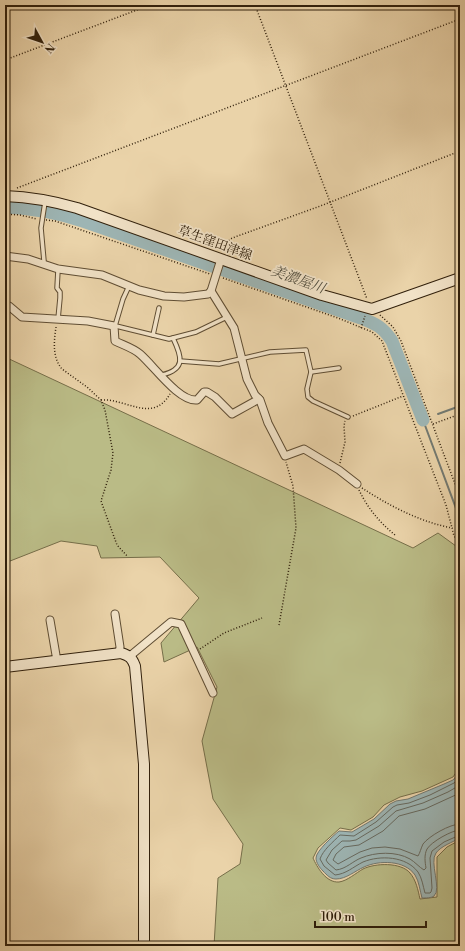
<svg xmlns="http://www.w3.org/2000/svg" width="465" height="951" viewBox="0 0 465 951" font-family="'Libre Bodoni','Noto Serif JP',serif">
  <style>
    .green { fill: #babb86; stroke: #766e49 }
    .water { fill: #9db5b4; stroke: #727971 }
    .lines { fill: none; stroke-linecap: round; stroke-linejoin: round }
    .shore { stroke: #676a60; stroke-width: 1 }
    .stream { stroke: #727971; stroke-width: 2 }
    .river { stroke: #9db5b4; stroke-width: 13 }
    .lane-casing { stroke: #5f4d33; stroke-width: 5.5 }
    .street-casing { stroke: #5f4d33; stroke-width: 9 }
    .secondary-casing { stroke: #31200c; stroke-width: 12 }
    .path { stroke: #31200c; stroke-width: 1.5; stroke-dasharray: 1 2; stroke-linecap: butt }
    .lane { stroke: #f1e2c7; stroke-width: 3.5 }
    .street { stroke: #f1e2c7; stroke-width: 7 }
    .secondary { stroke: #f1e2c7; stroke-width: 10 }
    .labels { text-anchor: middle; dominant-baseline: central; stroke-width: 3.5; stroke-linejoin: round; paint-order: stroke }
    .street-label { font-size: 13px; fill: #31200c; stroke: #f1e2c7 }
    .water-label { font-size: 14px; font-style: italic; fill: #514d3e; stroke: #f1e2c7 }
  </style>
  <rect width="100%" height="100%" fill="#ead3a9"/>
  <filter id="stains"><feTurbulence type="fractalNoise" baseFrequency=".005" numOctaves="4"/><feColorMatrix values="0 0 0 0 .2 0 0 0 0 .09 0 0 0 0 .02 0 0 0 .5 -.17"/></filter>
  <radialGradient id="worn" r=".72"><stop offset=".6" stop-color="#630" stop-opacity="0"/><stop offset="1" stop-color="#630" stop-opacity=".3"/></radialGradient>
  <path class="green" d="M5 357 413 548 438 533 460 549V767L453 777 422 791 400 797 384 805 373 817 351 830 340 828 318 848 313 858C317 867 326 883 339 882 347 881 356 873 363 869 375 863 401 862 410 873 416 880 418 890 420 899L437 897V857L447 847 460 840V946H214L218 878 240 864 243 844 213 799 202 741 217 687 197 647 164 662 161 643 199 598 160 557 101 558 97 546 61 541 5 563Z"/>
  <path class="water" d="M460 772V838C453 842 441 846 436 853 429 862 442 889 434 896 432 898 425 898 422 898 420 891 419 881 415 875 405 860 379 860 364 867 355 871 346 879 336 879 330 879 327 875 323 871 320 868 316 863 316 858 316 851 333 836 339 831L352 832 374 819 390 804 396 801 408 799 444 784 453 780Z"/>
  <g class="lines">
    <g class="shore">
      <path d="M460 778 454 783 430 795 409 803 397 805 393 807 376 822 354 836 340 835C333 842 323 850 320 859L324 866 335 875C346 874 353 867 363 862 380 855 406 856 418 872 422 878 423 886 425 893H430L431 892 432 888 430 858 432 851 444 842 460 835"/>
      <path d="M460 785 448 792 423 803 396 811 379 826 356 840 350 841H342L332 850 326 860 328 863 336 870C346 869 353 861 361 858 375 852 396 851 410 859 415 862 419 867 424 870L426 868C425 862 424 855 427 849 431 842 452 830 460 830"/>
      <path d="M460 793 425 809 399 816 383 831 359 845 344 847 336 854 333 860 338 864 360 852 372 848 385 847 400 849 418 856C420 853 421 848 423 844 429 836 450 824 460 824"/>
    </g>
    <g class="stream">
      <polyline points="438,414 460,406"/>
      <polyline points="426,419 423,420 460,519"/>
    </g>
    <path class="river" d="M5 207C32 208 58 213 83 221L361 318C376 324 383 327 392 341L423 420"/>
    <g class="lane-casing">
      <g id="lane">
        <polyline points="42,264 44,261 41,228 45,202"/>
        <polyline points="58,319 60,298 60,292 57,288 58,270"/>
        <polyline points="115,326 123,299 129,286"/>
        <polyline points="116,326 169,339 196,332 227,317"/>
        <polyline points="153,335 159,308"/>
        <polyline points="180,361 219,364 270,352 306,350 311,372 307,389 308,397 313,401 348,417"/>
        <polyline points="311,372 339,368"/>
        <path d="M162 375C186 369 182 357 173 338"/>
      </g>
    </g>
    <g class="street-casing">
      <g id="street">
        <polyline points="5,256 28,259 58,269 102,275 139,290 164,296 184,297 208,294 211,291"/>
        <polyline points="221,259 211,291 234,328 247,379 255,395 260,400 268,423 285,456 304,449 339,470 357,484"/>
        <path d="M5 305 9 306 22 317 88 321 114 326 115 341C123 345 133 348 140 354 154 366 179 402 197 400L204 392H207L215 397 232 414 259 399"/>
        <polyline points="115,614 120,647 119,653"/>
        <polyline points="50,620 57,661"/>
        <polyline points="130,656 171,622 181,624 213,693"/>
      </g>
    </g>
    <g class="secondary-casing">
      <g id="secondary">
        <path d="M5 196C30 197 53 201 77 208L322 295 372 309 460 278"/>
        <path d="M5 667 121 653C130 656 132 658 135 666L144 764V946"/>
      </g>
    </g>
    <g class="path">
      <polyline points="255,5 367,299"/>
      <polyline points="5,60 150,5"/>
      <polyline points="17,188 460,19"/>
      <polyline points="5,214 20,215 37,219"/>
      <polyline points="46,220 55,221 210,274"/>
      <polyline points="223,251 230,239 235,237 323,205 460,151"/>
      <polyline points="223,278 338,318 372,332 382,341 446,505 452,528"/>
      <polyline points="380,315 393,327 401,341 460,497"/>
      <path d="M56 327C54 341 52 357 62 369L87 387 101 400 105 410 113 453 111 470 101 501 117 545 128 557"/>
      <polyline points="361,328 365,316"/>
      <path d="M101 400C126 398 152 424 170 394"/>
      <polyline points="353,416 403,396"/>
      <polyline points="433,424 460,414"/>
      <polyline points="340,463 345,442 344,426 345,421"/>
      <path d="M362 488C388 505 420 522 452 528L454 536 460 543"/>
      <path d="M359 490C367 507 379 522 395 535"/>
      <polyline points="279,625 296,528 293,486 286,462"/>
      <polyline points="200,649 224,633 262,618"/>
    </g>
    <use href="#lane" class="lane"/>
    <use href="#street" class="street"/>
    <use href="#secondary" class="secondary"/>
  </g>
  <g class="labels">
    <g class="street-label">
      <text transform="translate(215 243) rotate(20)">草生窪田津線</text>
    </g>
    <g class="water-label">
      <text transform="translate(298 280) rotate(20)">美濃屋川</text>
    </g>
  </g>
  <rect width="465" height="951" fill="none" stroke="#ead3a9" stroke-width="20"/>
  <rect x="6" y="6" width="453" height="939" fill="none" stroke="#31200c" stroke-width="2"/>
  <rect x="10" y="10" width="445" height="931" fill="none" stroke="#31200c"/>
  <g transform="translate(42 42) rotate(130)" stroke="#f1e2c7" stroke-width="3" paint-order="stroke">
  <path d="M0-3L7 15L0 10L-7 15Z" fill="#31200c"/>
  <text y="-6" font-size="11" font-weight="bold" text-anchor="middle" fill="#31200c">N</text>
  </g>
  <path d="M315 921v6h111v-6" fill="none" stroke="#31200c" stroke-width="2"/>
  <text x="321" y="921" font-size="12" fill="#31200c" stroke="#f1e2c7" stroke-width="3" paint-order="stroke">100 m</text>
  <rect width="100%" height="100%" filter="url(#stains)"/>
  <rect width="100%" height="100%" fill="url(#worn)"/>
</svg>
